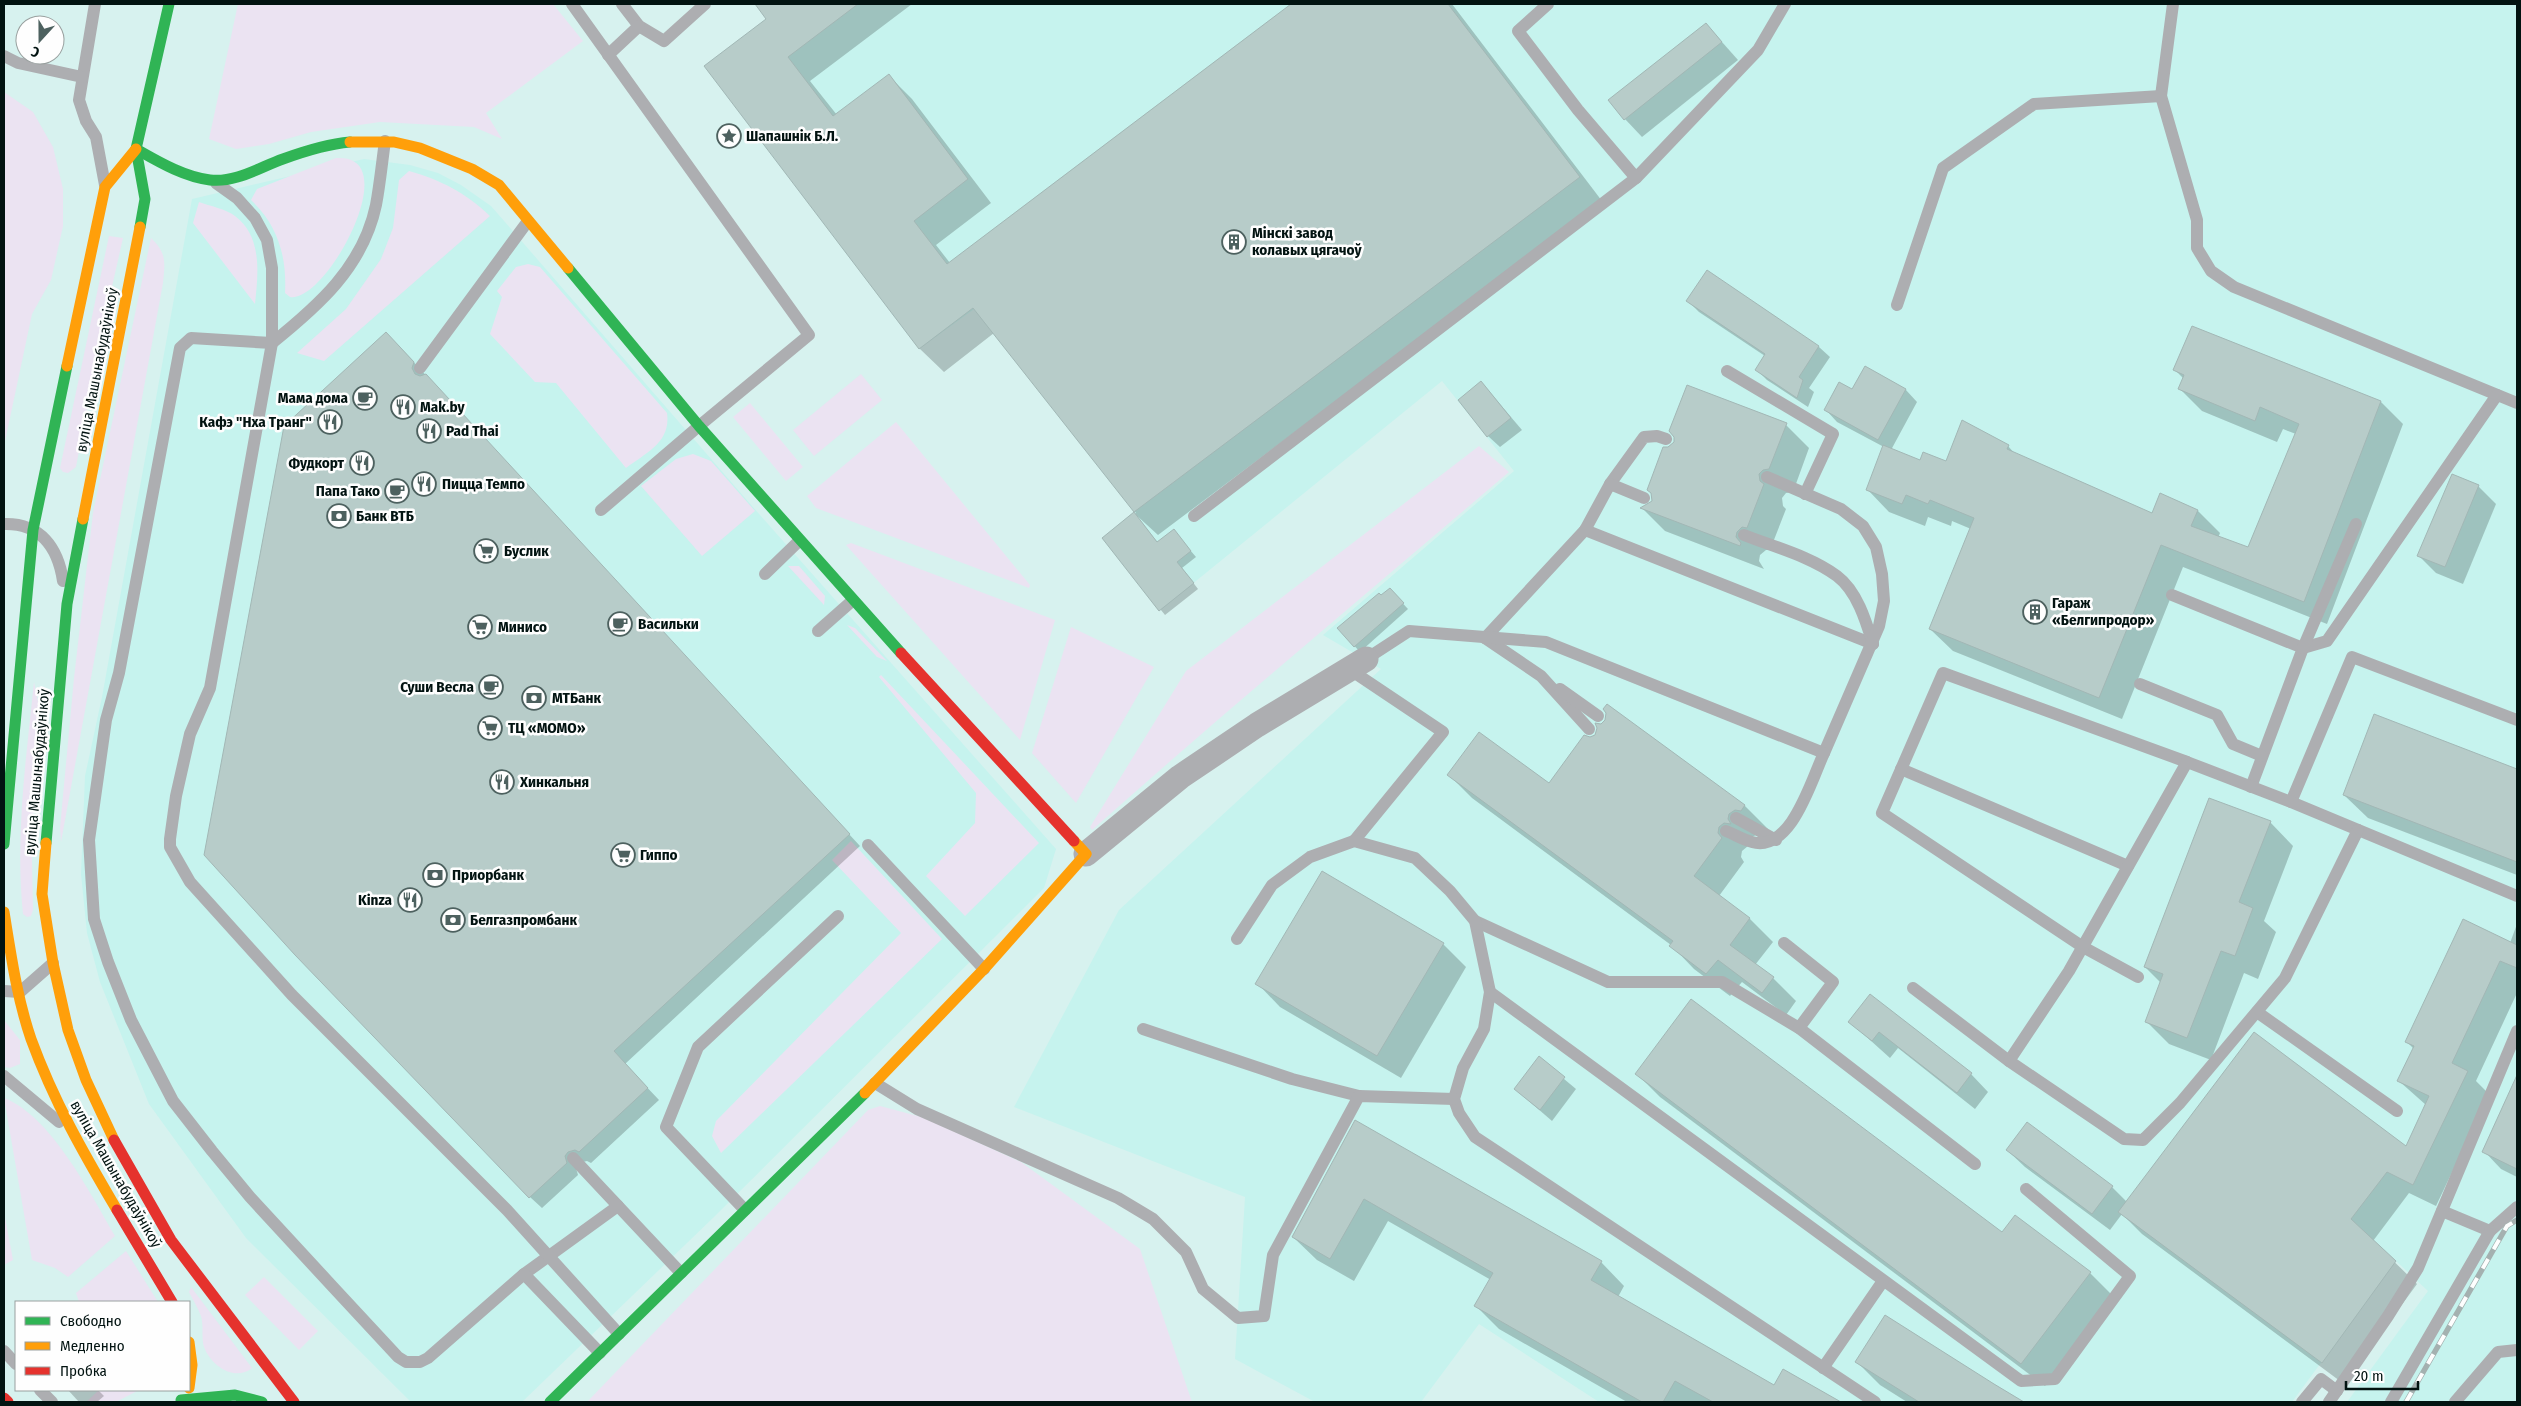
<svg xmlns="http://www.w3.org/2000/svg" width="2521" height="1406" viewBox="0 0 2521 1406" font-family="'Fira Sans Condensed',sans-serif">
  <style>
    .built { fill: #c6f3ee }
    .green { fill: #ebe3f2 }
    .shadow { fill: #0003 }
    .building { fill: #b7ccc9; stroke: #a2b7b5 }
    .lines { fill: none; stroke-linecap: round; stroke-linejoin: round }
    .lane { stroke: #adaeb1; stroke-width: 12 }
    .street { stroke: #adaeb1; stroke-width: 25 }
    .fast { stroke: #30b455; stroke-width: 11 }
    .slow { stroke: #ff9f0a; stroke-width: 11 }
    .jam { stroke: #e5322d; stroke-width: 11 }
    .rail-casing { stroke: #a4b1b0; stroke-width: 5.5 }
    .rail { stroke: #fefefe; stroke-width: 4; stroke-dasharray: 11; stroke-linecap: butt }
    .labels { text-anchor: middle; dominant-baseline: central; stroke-width: 5; stroke-linejoin: round; paint-order: stroke }
    .poi-label { font-size: 15px; font-weight: bold; fill: #021311; stroke: #fefefe; text-anchor: start }
    .street-label { font-size: 15px; fill: #021311; stroke: #fefefe }
  </style>
  <rect width="100%" height="100%" fill="#d7f2ef"/>
  <g class="built">
    <polygon points="755,4 2517,4 2517,1402 2347,1402 2428,1291 2396,1261 2292,1402 1599,1402 1479,1324 1421,1402 1315,1402 1235,1359 1245,1197 1014,1107 1119,910 1381,669 1323,635 1514,471 1442,381 1159,611 1102,538 1134,512 974,309 919,349 704,66 766,19"/>
    <polygon points="364,159 410,165 438,173 461,185 491,206 752,506 1056,849 1044,888 715,1216 522,1402 411,1402 246,1238 149,1104 100,982 87,933 81,874 85,776 102,697 192,199"/>
  </g>
  <g class="green">
    <polygon points="238,4 553,4 583,41 486,113 502,139 474,127 380,122 311,132 269,144 236,149 209,139"/>
    <polygon points="4,92 33,112 53,147 63,189 63,226 51,280 32,314 4,446"/>
    <path d="M336 158C341 158 347 158 351 160 394 177 323 303 290 297L285 293C287 257 278 225 251 200L257 189Z"/>
    <path d="M409 171C441 180 466 193 490 216L324 361 297 353 346 309 381 259 393 228 399 180Z"/>
    <path d="M199 202C210 206 226 209 235 216 263 237 258 275 255 304L193 223Z"/>
    <polygon points="109,236 123,238 102,331 76,467 68,473 63,472 60,468"/>
    <path d="M151 238C167 253 165 263 163 283L61 842 60 828 74 678 93 513Z"/>
    <path d="M528 264 540 267 667 413C671 442 647 452 626 468L556 383 535 382 490 334 502 297 497 291 516 267Z"/>
    <polygon points="861,374 882,400 814,456 793,430"/>
    <polygon points="750,403 803,467 786,481 733,417"/>
    <polygon points="896,422 1030,585 1029,588 816,508 807,496"/>
    <path d="M1479 446 1509 472C1370 591 1229 708 1092 830L1090 827 1186 671Z"/>
    <polygon points="693,454 711,461 755,511 702,556 641,486 676,459"/>
    <polygon points="851,543 1055,620 1020,740 846,545"/>
    <polygon points="788,566 799,566 825,596 824,605"/>
    <polygon points="847,625 855,628 887,661 877,657"/>
    <polygon points="1071,627 1154,667 1076,803 1032,753"/>
    <polygon points="881,675 1039,843 965,916 926,876 975,823 976,793 879,677"/>
    <path d="M34 682 42 721 34 802 32 859 33 910 31 916 27 917 23 914C15 837 26 759 34 682Z"/>
    <polygon points="851,841 942,939 721,1153 712,1136 716,1121 901,933 832,860"/>
    <polygon points="4,1020 20,1040 20,1064 10,1068 4,1067"/>
    <path d="M4 1098C51 1116 90 1193 115 1236L68 1277 55 1268 32 1260Z"/>
    <polygon points="880,1106 925,1118 1021,1162 1140,1249 1192,1402 587,1402 868,1110"/>
    <polygon points="4,1212 13,1260 4,1265"/>
    <polygon points="126,1251 158,1302 79,1302 76,1293"/>
    <polygon points="264,1277 318,1331 299,1350 245,1295"/>
    <path d="M191 1287 252 1368C235 1382 211 1366 204 1347 201 1337 204 1326 201 1316 198 1308 193 1300 189 1292Z"/>
    <polygon points="99,1390 139,1390 116,1402 86,1402"/>
  </g>
  <g class="shadow">
    <polygon points="756,4 912,4 810,81 837,115 889,76 912,99 991,203 936,245 950,263 1293,4 1452,4 1602,201 1158,535 1135,514 1158,543 1174,531 1196,557 1182,568 1198,589 1165,615 1103,538 1136,513 994,333 944,372 920,349 706,66 768,19"/>
    <polygon points="1706,24 1738,60 1642,137 1625,119"/>
    <polygon points="1707,272 1819,347 1830,357 1809,388 1814,392 1808,407 1767,380 1756,369 1765,356 1699,312 1688,301"/>
    <polygon points="398,345 860,846 625,1064 659,1100 591,1163 587,1161 579,1163 576,1168 578,1175 542,1208 530,1197"/>
    <polygon points="1865,368 1906,390 1917,402 1891,450 1921,462 1947,463 2008,446 2015,454 2153,515 2198,511 2220,533 2218,538 2248,548 2296,434 2283,429 2277,442 2202,411 2180,389 2184,379 2175,370 2381,402 2403,424 2327,624 2183,567 2122,719 1953,651 1930,629 1971,529 1952,521 1951,526 1928,517 1925,526 1889,512 1867,489 1884,447 1837,422 1826,410 1852,391"/>
    <polygon points="1481,382 1522,430 1500,447 1488,436"/>
    <polygon points="1786,425 1809,448 1793,492 1786,493 1782,498 1783,506 1786,509 1770,550 1766,550 1760,555 1759,561 1764,569 1665,531 1642,508"/>
    <polygon points="2478,486 2496,504 2463,584 2436,573 2418,555"/>
    <polygon points="1395,595 1408,609 1360,652 1339,629 1381,597"/>
    <polygon points="1607,705 1745,806 1768,829 1752,837 1748,846 1742,851 1741,857 1744,862 1719,896 1750,919 1773,942 1755,965 1773,978 1796,1001 1786,1015 1742,982 1730,996 1694,969 1671,945 1472,798 1449,775 1549,785 1590,738 1596,736 1606,721"/>
    <polygon points="2375,716 2517,770 2517,875 2368,818 2344,795"/>
    <polygon points="2270,822 2293,846 2264,921 2276,932 2258,979 2244,973 2211,1060 2169,1044 2146,1021 2161,983 2145,967"/>
    <polygon points="2517,924 2517,993 2476,1081 2489,1094 2436,1206 2409,1193 2373,1241 2417,1284 2344,1384 2142,1234 2122,1214 2110,1230 2025,1167 2007,1150 2027,1124 2112,1187 2127,1202 2406,1148 2426,1105 2399,1081 2414,1049 2407,1042 2510,943"/>
    <polygon points="1443,944 1466,967 1401,1078 1280,1007 1257,983"/>
    <polygon points="1871,996 1971,1074 1988,1092 1975,1109 1898,1048 1890,1058 1850,1022"/>
    <polygon points="1539,1058 1576,1089 1552,1121 1515,1089"/>
    <polygon points="1637,1074 2090,1273 2113,1296 2045,1386 1660,1097"/>
    <polygon points="2517,1079 2517,1177 2501,1169 2484,1151"/>
    <polygon points="1356,1122 1601,1262 1624,1286 1618,1297 1774,1387 1783,1371 1838,1402 1627,1402 1499,1329 1476,1306 1491,1280 1388,1221 1354,1281 1317,1260 1293,1237"/>
    <polygon points="1857,1362 2007,1393 2016,1402 1907,1402 1880,1385"/>
    <polygon points="68,1390 98,1390 104,1396 97,1402 79,1402"/>
  </g>
  <g class="building">
    <polygon points="755,4 858,4 788,57 833,116 889,74 968,179 914,221 947,264 1291,4 1448,4 1580,177 1134,512 973,308 919,349 704,66 766,19"/>
    <polygon points="1706,23 1722,42 1624,120 1608,100"/>
    <polygon points="1707,270 1819,346 1799,377 1803,380 1797,398 1755,370 1765,354 1686,301"/>
    <polygon points="2192,326 2381,401 2304,602 2161,545 2099,698 1929,629 1974,518 1930,500 1928,504 1906,495 1902,504 1866,490 1883,445 1920,460 1923,452 1946,461 1962,420 2009,445 2007,449 2152,513 2160,493 2198,510 2191,526 2248,547 2299,424 2260,407 2255,421 2178,389 2184,375 2173,370"/>
    <polygon points="386,332 414,362 412,368 415,374 420,376 426,374 850,834 614,1051 648,1088 579,1152 575,1150 568,1152 565,1156 567,1163 529,1198 295,955 204,855 284,426"/>
    <polygon points="1865,366 1906,389 1878,440 1824,410 1839,382 1852,389"/>
    <polygon points="1481,381 1511,418 1487,437 1458,400"/>
    <polygon points="1687,385 1787,423 1769,469 1763,470 1759,474 1760,481 1764,484 1747,528 1742,527 1737,532 1736,537 1741,543 1740,546 1640,508 1652,501 1651,493 1647,490 1663,447 1668,447 1674,442 1674,437 1669,431"/>
    <polygon points="2452,474 2479,485 2445,567 2417,556"/>
    <polygon points="1134,512 1157,542 1174,529 1191,551 1177,562 1194,583 1159,611 1102,538"/>
    <polygon points="1390,588 1404,603 1354,647 1337,628 1379,593 1381,595"/>
    <polygon points="1607,704 1745,805 1741,811 1735,810 1729,814 1728,819 1731,824 1724,823 1719,827 1718,833 1722,838 1694,876 1750,918 1730,945 1774,977 1762,993 1718,960 1706,974 1669,946 1673,941 1447,775 1479,732 1549,783 1584,735 1590,737 1595,735 1597,728 1595,723 1601,724 1605,720 1606,713 1603,709"/>
    <polygon points="2374,714 2517,769 2517,862 2343,795"/>
    <polygon points="2209,798 2271,821 2239,902 2253,908 2235,956 2221,951 2187,1038 2145,1022 2163,974 2144,967"/>
    <polygon points="1322,871 1444,943 1377,1056 1255,984"/>
    <polygon points="2463,919 2517,945 2517,968 2500,961 2452,1063 2468,1071 2413,1185 2387,1172 2351,1219 2396,1261 2322,1363 2118,1212 2254,1032 2406,1146 2429,1096 2397,1081 2414,1046 2405,1042"/>
    <polygon points="1870,994 1972,1073 1957,1093 1879,1032 1872,1041 1848,1022"/>
    <polygon points="1691,999 2002,1232 2015,1215 2091,1272 2021,1364 1635,1074"/>
    <polygon points="1539,1056 1565,1077 1540,1110 1514,1089"/>
    <polygon points="2517,1075 2517,1169 2482,1152"/>
    <polygon points="1355,1120 1602,1261 1591,1280 1774,1385 1783,1369 1841,1402 1713,1402 1675,1381 1663,1402 1642,1402 1474,1306 1493,1273 1364,1199 1330,1259 1292,1237"/>
    <polygon points="2027,1122 2113,1186 2092,1214 2006,1150"/>
    <polygon points="1885,1315 1994,1384 2024,1402 1919,1402 1855,1362"/>
  </g>
  <g class="lines">
    <g class="lane">
      <polyline points="95,4 79,100 86,121 96,137 105,185"/>
      <polyline points="572,4 809,335 699,426 601,510"/>
      <polyline points="622,4 639,26 664,41 705,4"/>
      <polyline points="2173,4 2161,96 2197,220 2197,248 2211,271 2234,287 2517,403"/>
      <polyline points="608,55 639,26"/>
      <polyline points="4,56 18,63 82,77"/>
      <path d="M385 141C382 162 380 184 376 205 363 267 318 306 272 343L191 338 180 348 119 673 106 720 89 840 94 919 108 962 131 1020 173 1101 212 1151 250 1197 333 1287 398 1357 406 1362H420L428 1358 524 1274 618 1206"/>
      <polyline points="1636,178 1758,50 1785,4"/>
      <polyline points="216,183 237,198 255,218 267,240 272,268 272,343 210,688 190,734 176,796 170,839 170,847 190,882 292,995 507,1210 619,1334"/>
      <polyline points="1897,305 1943,168 2034,104 2161,96"/>
      <polyline points="420,368 528,221"/>
      <polyline points="1727,371 1833,434 1805,494"/>
      <polyline points="1610,484 1644,437 1657,436 1666,439"/>
      <polyline points="1194,516 1636,178 1578,110 1518,31 1548,4"/>
      <path d="M4 524C41 523 58 548 63 581"/>
      <polyline points="1585,530 1873,644"/>
      <path d="M1744 535C1774 547 1810 556 1837 576 1857 591 1866 621 1873 644"/>
      <polyline points="765,574 799,541"/>
      <polyline points="2172,595 2303,648 2251,787"/>
      <polyline points="818,631 852,601"/>
      <polyline points="1485,638 1585,530 1610,484 1644,498"/>
      <polyline points="1485,638 1541,676 1589,729"/>
      <polyline points="2303,648 2327,641 2497,395"/>
      <polyline points="2303,648 2356,524"/>
      <polyline points="1366,659 1409,631 1546,642 1824,753 1879,626 1884,601 1882,574 1876,547 1863,526 1841,509 1767,477"/>
      <polyline points="1349,669 1443,732 1354,841"/>
      <polyline points="2140,684 2217,715 2233,744 2262,756"/>
      <polyline points="1560,689 1598,716"/>
      <polyline points="1901,769 2128,866"/>
      <polyline points="2291,802 2352,657 2517,720"/>
      <polyline points="1736,818 1776,840"/>
      <path d="M1726 831C1734 834 1743 840 1752 842 1791 853 1811 781 1824 753"/>
      <polyline points="868,845 984,969"/>
      <polyline points="1475,921 1608,982 1722,982 1799,1028 1975,1164"/>
      <polyline points="1237,939 1272,885 1310,857 1354,841 1415,858 1450,891 1475,921 1490,992 1484,1029 1463,1068 1454,1099 1459,1113 1475,1137 1875,1402"/>
      <polyline points="1784,943 1833,982 1799,1028"/>
      <polyline points="2138,977 2083,947 1882,813 1943,673 2187,762"/>
      <polyline points="1913,988 2009,1061 2069,971 2187,762 2291,802 2517,896"/>
      <polyline points="4,991 20,992 53,963"/>
      <polyline points="1490,992 2021,1381 2055,1379 2130,1276 2026,1189"/>
      <polyline points="2257,1012 2397,1111"/>
      <polyline points="1143,1029 1292,1079 1359,1096"/>
      <polyline points="2009,1061 2124,1139 2143,1140 2180,1103 2285,978 2358,830"/>
      <polyline points="4,1076 59,1122"/>
      <polyline points="875,1083 917,1109 1118,1198 1153,1219 1186,1252 1203,1289 1238,1318 1264,1316 1273,1255 1359,1096 1454,1099"/>
      <polyline points="573,1158 681,1273"/>
      <polyline points="745,1210 666,1127 698,1047 838,916"/>
      <polyline points="2442,1211 2490,1231 2517,1207"/>
      <polyline points="524,1274 600,1353"/>
      <polyline points="4,1351 16,1364"/>
      <polyline points="1823,1368 1883,1281"/>
      <polyline points="40,1390 52,1402"/>
      <polyline points="2302,1402 2321,1379 2337,1391"/>
      <polyline points="2329,1402 2388,1316 2418,1268 2517,1031"/>
      <polyline points="2391,1402 2490,1231"/>
      <polyline points="2455,1402 2498,1352 2517,1350"/>
    </g>
    <polyline class="street" points="1086,854 1180,777 1257,725 1366,659"/>
    <g class="fast">
      <path d="M136 149C159 162 184 177 210 180 236 183 260 167 283 159 305 151 327 144 350 142"/>
      <polyline points="140,227 145,199 136,149 169,4"/>
      <polyline points="568,268 699,426 901,653"/>
      <polyline points="46,843 67,604 83,519"/>
      <polyline points="4,844 33,530 67,366"/>
      <polyline points="181,1400 235,1395 262,1402"/>
      <polyline points="550,1402 865,1093"/>
    </g>
    <g class="slow">
      <polyline points="350,142 394,142 420,148 472,169 499,185 568,268"/>
      <polyline points="67,366 105,187 136,149"/>
      <polyline points="83,519 140,227"/>
      <polyline points="46,843 42,894 53,963 68,1030 86,1080 114,1140"/>
      <path d="M4 912C11 955 17 998 31 1039 54 1102 84 1154 117 1210"/>
      <polyline points="865,1093 984,969 1086,854 1074,841"/>
      <polyline points="189,1342 192,1365 189,1388"/>
    </g>
    <g class="jam">
      <polyline points="901,653 1074,841"/>
      <polyline points="114,1140 171,1240 294,1402"/>
      <polyline points="117,1210 172,1302"/>
      <polyline points="4,1398 8,1402"/>
    </g>
    <g class="rail-casing">
      <polyline id="rail" points="2406,1402 2507,1226 2517,1220"/>
    </g>
    <use href="#rail" class="rail"/>
  </g>
  <defs>
    <g id="sight-ring" transform="scale(1.25)"><circle r="9.5" fill="#fefefe" stroke="#4d615f" stroke-width="1.5"/><path d="M0-6L1.8-2.2L6-1.7L2.9 1.2L3.7 5.4L0 3.3L-3.7 5.4L-2.9 1.2L-6-1.7L-1.8-2.2Z" fill="#4d615f"/></g>
    <g id="building-ring" transform="scale(1.25)"><circle r="9.5" fill="#fefefe" stroke="#4d615f" stroke-width="1.5"/><path d="M-4-6H4V6H1V3H-1V6H-4ZM-2.5-4.3h1.7v1.8h-1.7ZM.8-4.3h1.7v1.8H.8ZM-2.5-1h1.7V.8h-1.7ZM.8-1h1.7V.8H.8Z" fill="#4d615f"/></g>
    <g id="cafe-ring" transform="scale(1.25)"><circle r="9.5" fill="#fefefe" stroke="#4d615f" stroke-width="1.5"/><path d="M-5.5-4.5H6V0H3Q3 3.5 0 3.5H-2.5Q-5.5 3.5-5.5 0ZM3-3.2v2h1.7v-2ZM-6 4.5H4V6H-6Z" fill="#4d615f"/></g>
    <g id="restaurant-ring" transform="scale(1.25)"><circle r="9.5" fill="#fefefe" stroke="#4d615f" stroke-width="1.5"/><path d="M-5-6h1v4h1v-4h1v4h1v-4h1v5L-1.5 .5V6h-2V.5L-5-1ZM5-6V6H3V1.5H1.5Q1.5-4 5-6Z" fill="#4d615f"/></g>
    <g id="bank-ring" transform="scale(1.25)"><circle r="9.5" fill="#fefefe" stroke="#4d615f" stroke-width="1.5"/><path d="M-6-4H6V4H-6ZM0-2.3a2.3 2.3 0 1 0 0 4.6a2.3 2.3 0 1 0 0-4.6Z" fill="#4d615f"/></g>
    <g id="supermarket-ring" transform="scale(1.25)"><circle r="9.5" fill="#fefefe" stroke="#4d615f" stroke-width="1.5"/><path d="M-6-5.5h2.5l.6 2H6L4.5 2H-2.5L-4.4-4H-6ZM-1.5 3.2a1.3 1.3 0 1 0 .1 0ZM3 3.2a1.3 1.3 0 1 0 .1 0Z" fill="#4d615f"/></g>
  </defs>
  <g fill-rule="evenodd">
    <use href="#sight-ring" x="729" y="136"/>
    <use href="#building-ring" x="1234" y="242"/>
    <use href="#cafe-ring" x="365" y="398"/>
    <use href="#restaurant-ring" x="403" y="407"/>
    <use href="#restaurant-ring" x="330" y="422"/>
    <use href="#restaurant-ring" x="429" y="431"/>
    <use href="#restaurant-ring" x="362" y="463"/>
    <use href="#restaurant-ring" x="424" y="484"/>
    <use href="#cafe-ring" x="397" y="491"/>
    <use href="#bank-ring" x="339" y="516"/>
    <use href="#supermarket-ring" x="486" y="551"/>
    <use href="#building-ring" x="2035" y="612"/>
    <use href="#cafe-ring" x="620" y="624"/>
    <use href="#supermarket-ring" x="480" y="627"/>
    <use href="#cafe-ring" x="491" y="687"/>
    <use href="#bank-ring" x="534" y="698"/>
    <use href="#supermarket-ring" x="490" y="728"/>
    <use href="#restaurant-ring" x="502" y="782"/>
    <use href="#supermarket-ring" x="623" y="855"/>
    <use href="#bank-ring" x="435" y="875"/>
    <use href="#restaurant-ring" x="410" y="900"/>
    <use href="#bank-ring" x="453" y="920"/>
  </g>
  <g class="labels">
    <g class="poi-label">
      <text x="746" y="136">Шапашнік Б.Л.</text>
      <text x="1252" y="233">Мінскі завод<tspan x="1252" dy="17">колавых цягачоў</tspan></text>
      <text x="348" y="398" text-anchor="end">Мама дома</text>
      <text x="420" y="407">Mak.by</text>
      <text x="312" y="422" text-anchor="end">Кафэ "Нха Транг"</text>
      <text x="446" y="431">Pad Thai</text>
      <text x="344" y="463" text-anchor="end">Фудкорт</text>
      <text x="442" y="484">Пицца Темпо</text>
      <text x="380" y="491" text-anchor="end">Папа Тако</text>
      <text x="356" y="516">Банк ВТБ</text>
      <text x="504" y="551">Буслик</text>
      <text x="2052" y="603">Гараж<tspan x="2052" dy="17">«Белгипродор»</tspan></text>
      <text x="638" y="624">Васильки</text>
      <text x="498" y="627">Минисо</text>
      <text x="474" y="687" text-anchor="end">Суши Весла</text>
      <text x="552" y="698">МТБанк</text>
      <text x="508" y="728">ТЦ «МОМО»</text>
      <text x="520" y="782">Хинкальня</text>
      <text x="640" y="855">Гиппо</text>
      <text x="452" y="875">Приорбанк</text>
      <text x="392" y="900" text-anchor="end">Kinza</text>
      <text x="470" y="920">Белгазпромбанк</text>
    </g>
    <g class="street-label">
      <text transform="translate(97 370) rotate(-79)">вуліца Машынабудаўнікоў</text>
      <text transform="translate(37 772) rotate(-85)">вуліца Машынабудаўнікоў</text>
      <text transform="translate(116 1174) rotate(60)">вуліца Машынабудаўнікоў</text>
    </g>
  </g>
  <rect width="2521" height="1406" fill="none" stroke="#021311" stroke-width="10"/>
  <rect x="15" y="1301" width="175" height="90" fill="#fefefe" stroke="#99a09f"/>
  <rect x="25" y="1317" width="25" height="8" fill="#30b455" stroke="#99a09f"/>
  <text x="60" y="1326" font-size="15" fill="#021311">Свободно</text>
  <rect x="25" y="1342" width="25" height="8" fill="#ff9f0a" stroke="#99a09f"/>
  <text x="60" y="1351" font-size="15" fill="#021311">Медленно</text>
  <rect x="25" y="1367" width="25" height="8" fill="#e5322d" stroke="#99a09f"/>
  <text x="60" y="1376" font-size="15" fill="#021311">Пробка</text>
  <g transform="translate(40 40) rotate(201)"><circle r="24" fill="#fefefe" stroke="#99a09f"/>
  <path d="M0-4L9 19L0 12L-9 19Z" fill="#4d615f"/>
  <text y="-8" font-size="14" font-weight="bold" text-anchor="middle" fill="#021311">С</text>
  </g>
  <path d="M2346 1381v8h72v-8" fill="none" stroke="#021311" stroke-width="2.5"/>
  <text x="2354" y="1381" font-size="15" fill="#021311" stroke="#fefefe" stroke-width="4" paint-order="stroke">20 m</text>
</svg>
